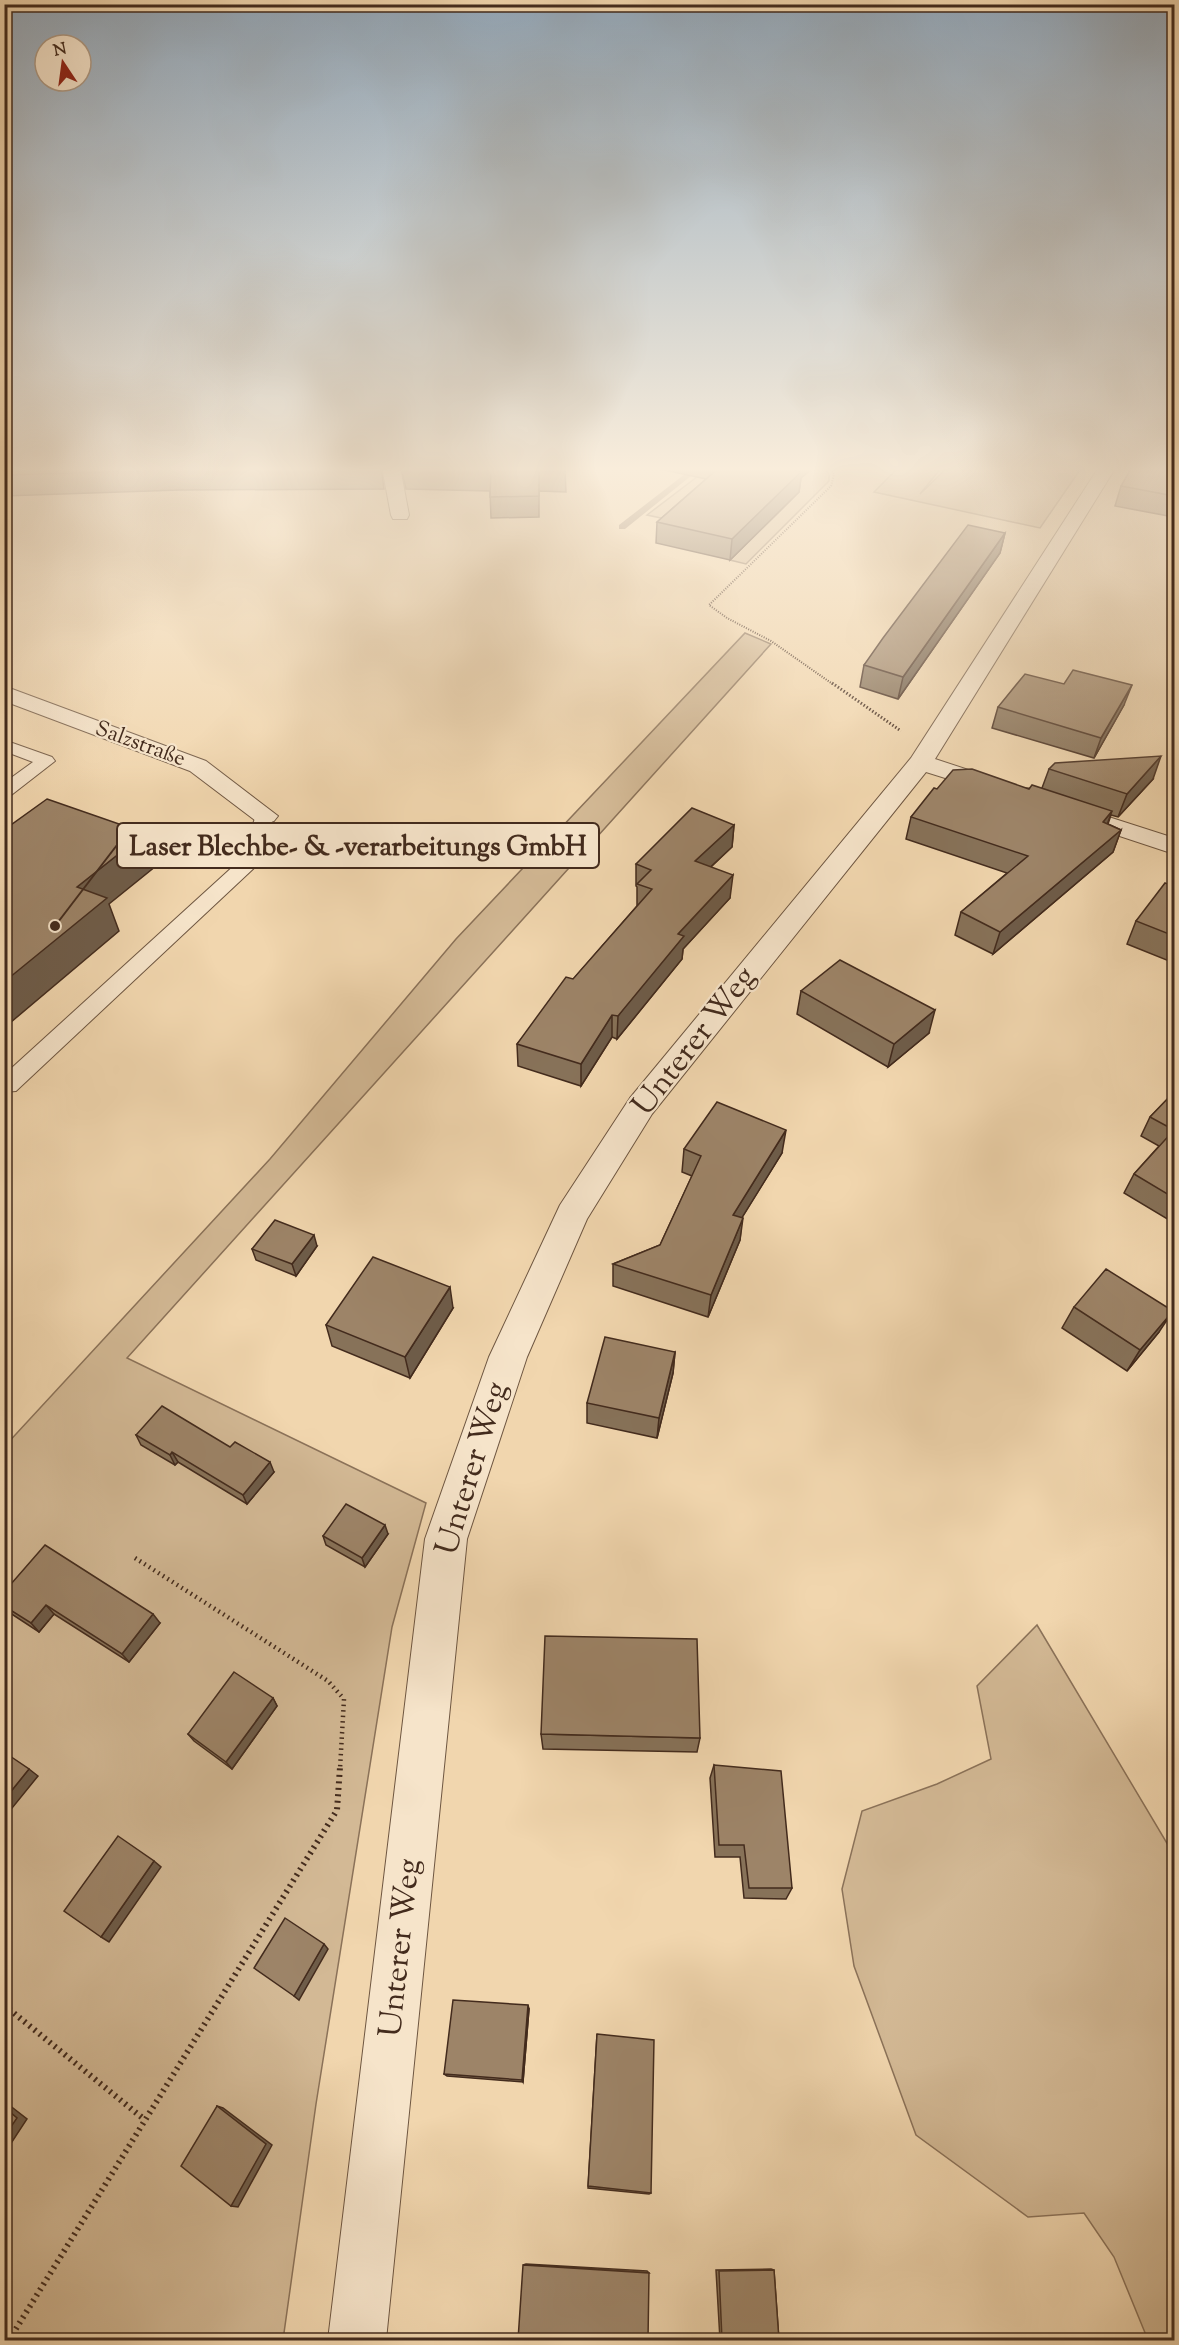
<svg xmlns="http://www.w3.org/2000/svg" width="1179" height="2345" viewBox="0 0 1179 2345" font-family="'Sorts Mill Goudy',serif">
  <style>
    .green { fill: #d3b995; stroke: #8b7259; stroke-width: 1.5 }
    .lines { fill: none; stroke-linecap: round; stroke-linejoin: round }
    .stream { fill: #886f57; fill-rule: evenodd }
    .service-casing { stroke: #6e5641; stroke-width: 2 }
    .minor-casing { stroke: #6e5641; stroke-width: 2 }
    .path-far3 { stroke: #432b1d; stroke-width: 2; stroke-dasharray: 1 1.5; stroke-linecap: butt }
    .path-far2 { stroke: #432b1d; stroke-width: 3; stroke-dasharray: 1.5 2; stroke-linecap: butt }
    .path-far1 { stroke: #432b1d; stroke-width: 4.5; stroke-dasharray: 1.5 4; stroke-linecap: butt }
    .path { stroke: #432b1d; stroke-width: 6; stroke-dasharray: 2 4.5; stroke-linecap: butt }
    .service { fill: #f6e4ca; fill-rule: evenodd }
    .minor { fill: #f6e4ca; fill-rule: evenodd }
    .wall { fill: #877259; stroke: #432b1d; stroke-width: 1.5 }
    .shaded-wall { fill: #6e5c49; stroke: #432b1d; stroke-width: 1.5 }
    .building { fill: #9d8468; stroke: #432b1d; stroke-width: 1.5 }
    .labels { text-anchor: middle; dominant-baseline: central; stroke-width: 4.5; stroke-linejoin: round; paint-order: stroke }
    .far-street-label { font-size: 22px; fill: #432b1d; stroke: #f6e4ca }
    .near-street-label { font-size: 32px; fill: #432b1d; stroke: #f6e4ca }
    .leader { fill: none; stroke: #432b1d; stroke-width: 2 }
    .callout-dot { fill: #432b1d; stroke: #f6e4ca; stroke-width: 2 }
    .callout { fill: #f6e4ca; stroke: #432b1d; stroke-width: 2 }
    .callout-label { font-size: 27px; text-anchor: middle; font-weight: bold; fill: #432b1d }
  </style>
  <rect width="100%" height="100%" fill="#f1d6ae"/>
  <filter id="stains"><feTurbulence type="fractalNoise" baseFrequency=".00333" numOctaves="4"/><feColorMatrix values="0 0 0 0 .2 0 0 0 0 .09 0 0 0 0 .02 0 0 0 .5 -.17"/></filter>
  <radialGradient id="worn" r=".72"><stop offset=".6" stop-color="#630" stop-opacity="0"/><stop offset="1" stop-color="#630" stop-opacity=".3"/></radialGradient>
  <g class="green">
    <polygon points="704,467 823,467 829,474 829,481 746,564 730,560 798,493 680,522 647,515 702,473"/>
    <polygon points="899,467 942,467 920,494 948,467 1082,467 1040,528 874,492"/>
    <polygon points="745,633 771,644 127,1358 426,1503 392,1627 316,2104 283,2340 5,2340 4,1447 270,1159 456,939"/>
    <polygon points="1037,1625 1174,1855 1174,2340 1148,2340 1114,2257 1084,2213 1028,2217 916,2135 854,1966 842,1889 862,1811 937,1784 991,1759 977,1686"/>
  </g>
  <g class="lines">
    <polygon class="stream" points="694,467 702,467 625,529 619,529 619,525"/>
    <g class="service-casing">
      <g id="service">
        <polygon points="4,740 52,757 55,761 10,796 4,797 4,783 33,762 4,751"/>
        <polygon points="265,811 274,816 254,868 16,1091 4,1092 4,1075 238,862 256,816"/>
      </g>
    </g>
    <g class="minor-casing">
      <g id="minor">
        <polygon points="382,467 400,467 409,515 407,519 393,519 391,515"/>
        <polygon points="1099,467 1116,467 935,759 1002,781 1005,786 1002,791 993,793 926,772 652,1114 587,1219 527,1357 467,1539 386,2340 328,2340 425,1539 489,1357 560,1205 630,1098 911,758"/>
        <polygon points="4,686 206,761 278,816 274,821 265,824 256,821 190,771 4,701"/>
        <polygon points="1065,803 1174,838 1174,854 1056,815 1053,810 1056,805"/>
      </g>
    </g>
    <polyline class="path-far3" points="829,467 834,474 831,486 709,605 727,618 771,641 834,685"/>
    <polyline class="path-far2" points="832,683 901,731"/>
    <polyline class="path-far1" points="135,1558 328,1681 344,1699 340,1769"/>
    <g class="path">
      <polyline points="4,2005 145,2120"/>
      <polyline points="9,2340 337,1810 340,1767"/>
    </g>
    <use href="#service" class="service"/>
    <use href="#minor" class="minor"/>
  </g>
  <g class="wall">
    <polygon points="4,467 381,467 384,489 179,490 4,496"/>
    <polygon points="401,467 563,467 565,471 566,492 539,491 539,517 491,518 490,491 406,489"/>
    <polygon points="651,467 814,467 801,478 799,492 730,560 656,543 657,522 706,479"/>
    <polygon points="1174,467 1174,517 1115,506 1121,486"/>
    <polygon points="1005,533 1000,553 898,699 860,687 864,665"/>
    <polygon points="1124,705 1094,758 992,728 998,707"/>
    <polygon points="1049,769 1153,779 1118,817 1111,815 1108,824 1121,830 1113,852 993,954 955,935 961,912 1007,873 906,839 911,817 937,789 1042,788"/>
    <polygon points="734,825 732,847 711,867 730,898 683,949 682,959 617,1039 612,1037 581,1086 518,1066 517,1044 637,906 637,887 636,886 636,864"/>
    <polygon points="1174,886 1174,963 1127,944 1136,921"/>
    <polygon points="801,991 929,1033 888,1067 797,1014"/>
    <polygon points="1174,1092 1174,1223 1124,1193 1134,1174 1159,1146 1141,1136 1150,1117"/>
    <polygon points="684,1149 782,1153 742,1217 740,1240 708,1317 613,1286 613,1264 660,1245 692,1176 682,1172"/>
    <polygon points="317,1246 296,1276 256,1260 252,1249"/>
    <polygon points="1074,1307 1159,1332 1127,1371 1062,1328"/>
    <polygon points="453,1308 410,1378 332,1346 326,1325"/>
    <polygon points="675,1352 673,1373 657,1438 587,1423 587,1403"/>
    <polygon points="136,1435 274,1472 247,1504 178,1462 175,1465 141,1445"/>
    <polygon points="388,1534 365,1567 326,1545 323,1536"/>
    <polygon points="4,1592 160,1623 129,1662 54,1614 39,1632 4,1609"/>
    <polygon points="273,1698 277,1706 232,1769 194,1741 188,1734"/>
    <polygon points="541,1734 700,1738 697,1752 543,1749"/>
    <polygon points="714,1765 792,1888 786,1899 744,1898 740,1857 715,1857 710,1778"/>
    <polygon points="529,2009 523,2082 447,2076 444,2074"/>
    <polygon points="597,2034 651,2193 649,2194 588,2188"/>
    <polygon points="526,2264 647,2271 649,2273 523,2265"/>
    <polygon points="771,2269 774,2270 779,2340 720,2340 716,2270"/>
  </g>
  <g class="shaded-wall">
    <polygon points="793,467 814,467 801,478 799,492 730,560 732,539"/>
    <polygon points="1005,533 1000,553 898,699 903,677"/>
    <polygon points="1132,685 1124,705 1094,758 1101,738"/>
    <polygon points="1161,756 1153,779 1118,817 1127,794"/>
    <polygon points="1112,811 1104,833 1103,822"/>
    <polygon points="734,825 732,847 693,883 695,861"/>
    <polygon points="1121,830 1113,852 993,954 1000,932"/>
    <polygon points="145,833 156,866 109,904 119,931 4,1028 4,982 77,887"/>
    <polygon points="733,875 730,898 683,949 682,959 617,1039 618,1016 678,934"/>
    <polygon points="935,1010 929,1033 888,1067 894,1044"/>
    <polygon points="612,1015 612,1037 581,1086 581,1064"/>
    <polygon points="786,1130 782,1153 730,1237 733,1215"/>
    <polygon points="743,1218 740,1240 708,1317 711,1295"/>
    <polygon points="314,1235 317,1246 296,1276 292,1264"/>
    <polygon points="450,1287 453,1308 410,1378 405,1357"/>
    <polygon points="1173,1311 1159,1332 1127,1371 1140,1350"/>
    <polygon points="675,1352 673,1373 657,1438 659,1418"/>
    <polygon points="172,1452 178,1462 175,1465 170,1455"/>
    <polygon points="270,1462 274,1472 247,1504 243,1495"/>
    <polygon points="385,1525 388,1534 365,1567 362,1558"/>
    <polygon points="46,1605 54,1614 39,1632 31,1623"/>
    <polygon points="153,1614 160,1623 129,1662 122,1654"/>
    <polygon points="273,1698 277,1706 232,1769 226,1762"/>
    <polygon points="29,1769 38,1776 4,1818 4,1800"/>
    <polygon points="154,1861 161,1867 109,1942 101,1937"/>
    <polygon points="324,1944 328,1949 299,2000 294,1996"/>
    <polygon points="528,2005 529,2009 523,2082 522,2080"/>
    <polygon points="4,2101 27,2119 4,2154"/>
    <polygon points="217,2106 223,2108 272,2145 238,2207 231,2206"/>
  </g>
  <g class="building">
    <polygon points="4,467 381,467 381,469 174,470 4,475"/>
    <polygon points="404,467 563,467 565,471 539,471 539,496 490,497 491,470 404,469"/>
    <polygon points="720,467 793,467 790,469 801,472 732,539 657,522"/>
    <polygon points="1132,467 1174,467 1174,496 1121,486"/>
    <polygon points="968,525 1005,533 903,677 864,665 883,638"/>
    <polygon points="1073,670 1132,685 1101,738 998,707 1025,674 1064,684"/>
    <polygon points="1161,756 1127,794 1049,769 1055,763"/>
    <polygon points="972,769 1029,789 1032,785 1112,811 1103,822 1121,830 1000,932 961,912 1028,856 911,817 934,788 937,789 953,770"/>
    <polygon points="47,799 145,833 77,887 107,898 4,982 4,830"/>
    <polygon points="692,808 734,825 695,861 733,875 678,934 684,936 618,1016 612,1015 581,1064 517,1044 566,977 573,979 652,889 637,884 651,870 636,864"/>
    <polygon points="1165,883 1174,886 1174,936 1136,921"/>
    <polygon points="840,960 935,1010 894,1044 801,991"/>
    <polygon points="1174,1092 1174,1198 1134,1174 1174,1130 1150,1117"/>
    <polygon points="717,1102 786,1130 733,1215 743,1218 711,1295 613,1264 660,1245 701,1156 684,1149"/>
    <polygon points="275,1220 314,1235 292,1264 252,1249"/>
    <polygon points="373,1257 450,1287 405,1357 326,1325"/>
    <polygon points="1106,1269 1173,1311 1140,1350 1074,1307"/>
    <polygon points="605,1337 675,1352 659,1418 587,1403"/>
    <polygon points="162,1406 230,1447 235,1442 270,1462 243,1495 172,1452 170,1455 136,1435"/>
    <polygon points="346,1504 385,1525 362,1558 323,1536"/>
    <polygon points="45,1545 153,1614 122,1654 46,1605 31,1623 4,1606 4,1592"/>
    <polygon points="545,1636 697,1639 700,1738 541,1734"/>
    <polygon points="234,1672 273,1698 226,1762 188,1734"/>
    <polygon points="4,1752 29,1769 4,1800"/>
    <polygon points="714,1765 781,1771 792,1888 749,1888 744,1845 719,1845"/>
    <polygon points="118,1836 154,1861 101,1937 64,1911"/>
    <polygon points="285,1918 324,1944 294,1996 254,1968"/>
    <polygon points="453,2000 528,2005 522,2080 444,2074"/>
    <polygon points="597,2034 654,2040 651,2193 588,2186"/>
    <polygon points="217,2106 266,2144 231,2206 181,2166"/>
    <polygon points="4,2107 17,2118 4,2137"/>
    <polygon points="523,2265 649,2273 648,2340 518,2340"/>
    <polygon points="774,2270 779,2340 722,2340 719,2271"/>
  </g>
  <linearGradient id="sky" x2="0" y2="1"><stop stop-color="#94aabd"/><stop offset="0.59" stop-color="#f9eddb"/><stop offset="1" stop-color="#f9eddb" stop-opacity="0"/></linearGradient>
  <rect width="1179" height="795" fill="url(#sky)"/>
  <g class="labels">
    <g class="far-street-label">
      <text transform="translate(140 745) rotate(20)">Salzstraße</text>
    </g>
    <g class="near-street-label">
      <text transform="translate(695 1042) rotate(-52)">Unterer Weg</text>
      <text transform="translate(473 1469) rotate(-73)">Unterer Weg</text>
      <text transform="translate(401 1948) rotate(-84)">Unterer Weg</text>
    </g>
  </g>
  <path class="leader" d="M55 926L117 845"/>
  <circle class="callout-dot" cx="55" cy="926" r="6"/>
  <rect class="callout" x="117" y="823" width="482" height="45" rx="6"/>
  <g class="callout-label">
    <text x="358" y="855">Laser Blechbe- &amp; -verarbeitungs GmbH</text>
  </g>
  <rect width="1179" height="2345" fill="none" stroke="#f1d6ae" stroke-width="24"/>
  <rect x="6" y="6" width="1167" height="2333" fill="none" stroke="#432b1d" stroke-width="3"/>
  <rect x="12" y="12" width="1155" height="2321" fill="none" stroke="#432b1d" stroke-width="1.5"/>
  <g transform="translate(63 63) rotate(347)"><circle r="28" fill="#f6e4ca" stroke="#ae9a85" stroke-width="1.5"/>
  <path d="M0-4.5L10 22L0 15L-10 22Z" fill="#8f2418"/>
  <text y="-9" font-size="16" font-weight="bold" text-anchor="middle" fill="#432b1d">N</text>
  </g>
  <rect width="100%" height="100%" filter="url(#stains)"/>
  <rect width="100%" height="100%" fill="url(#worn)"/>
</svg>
